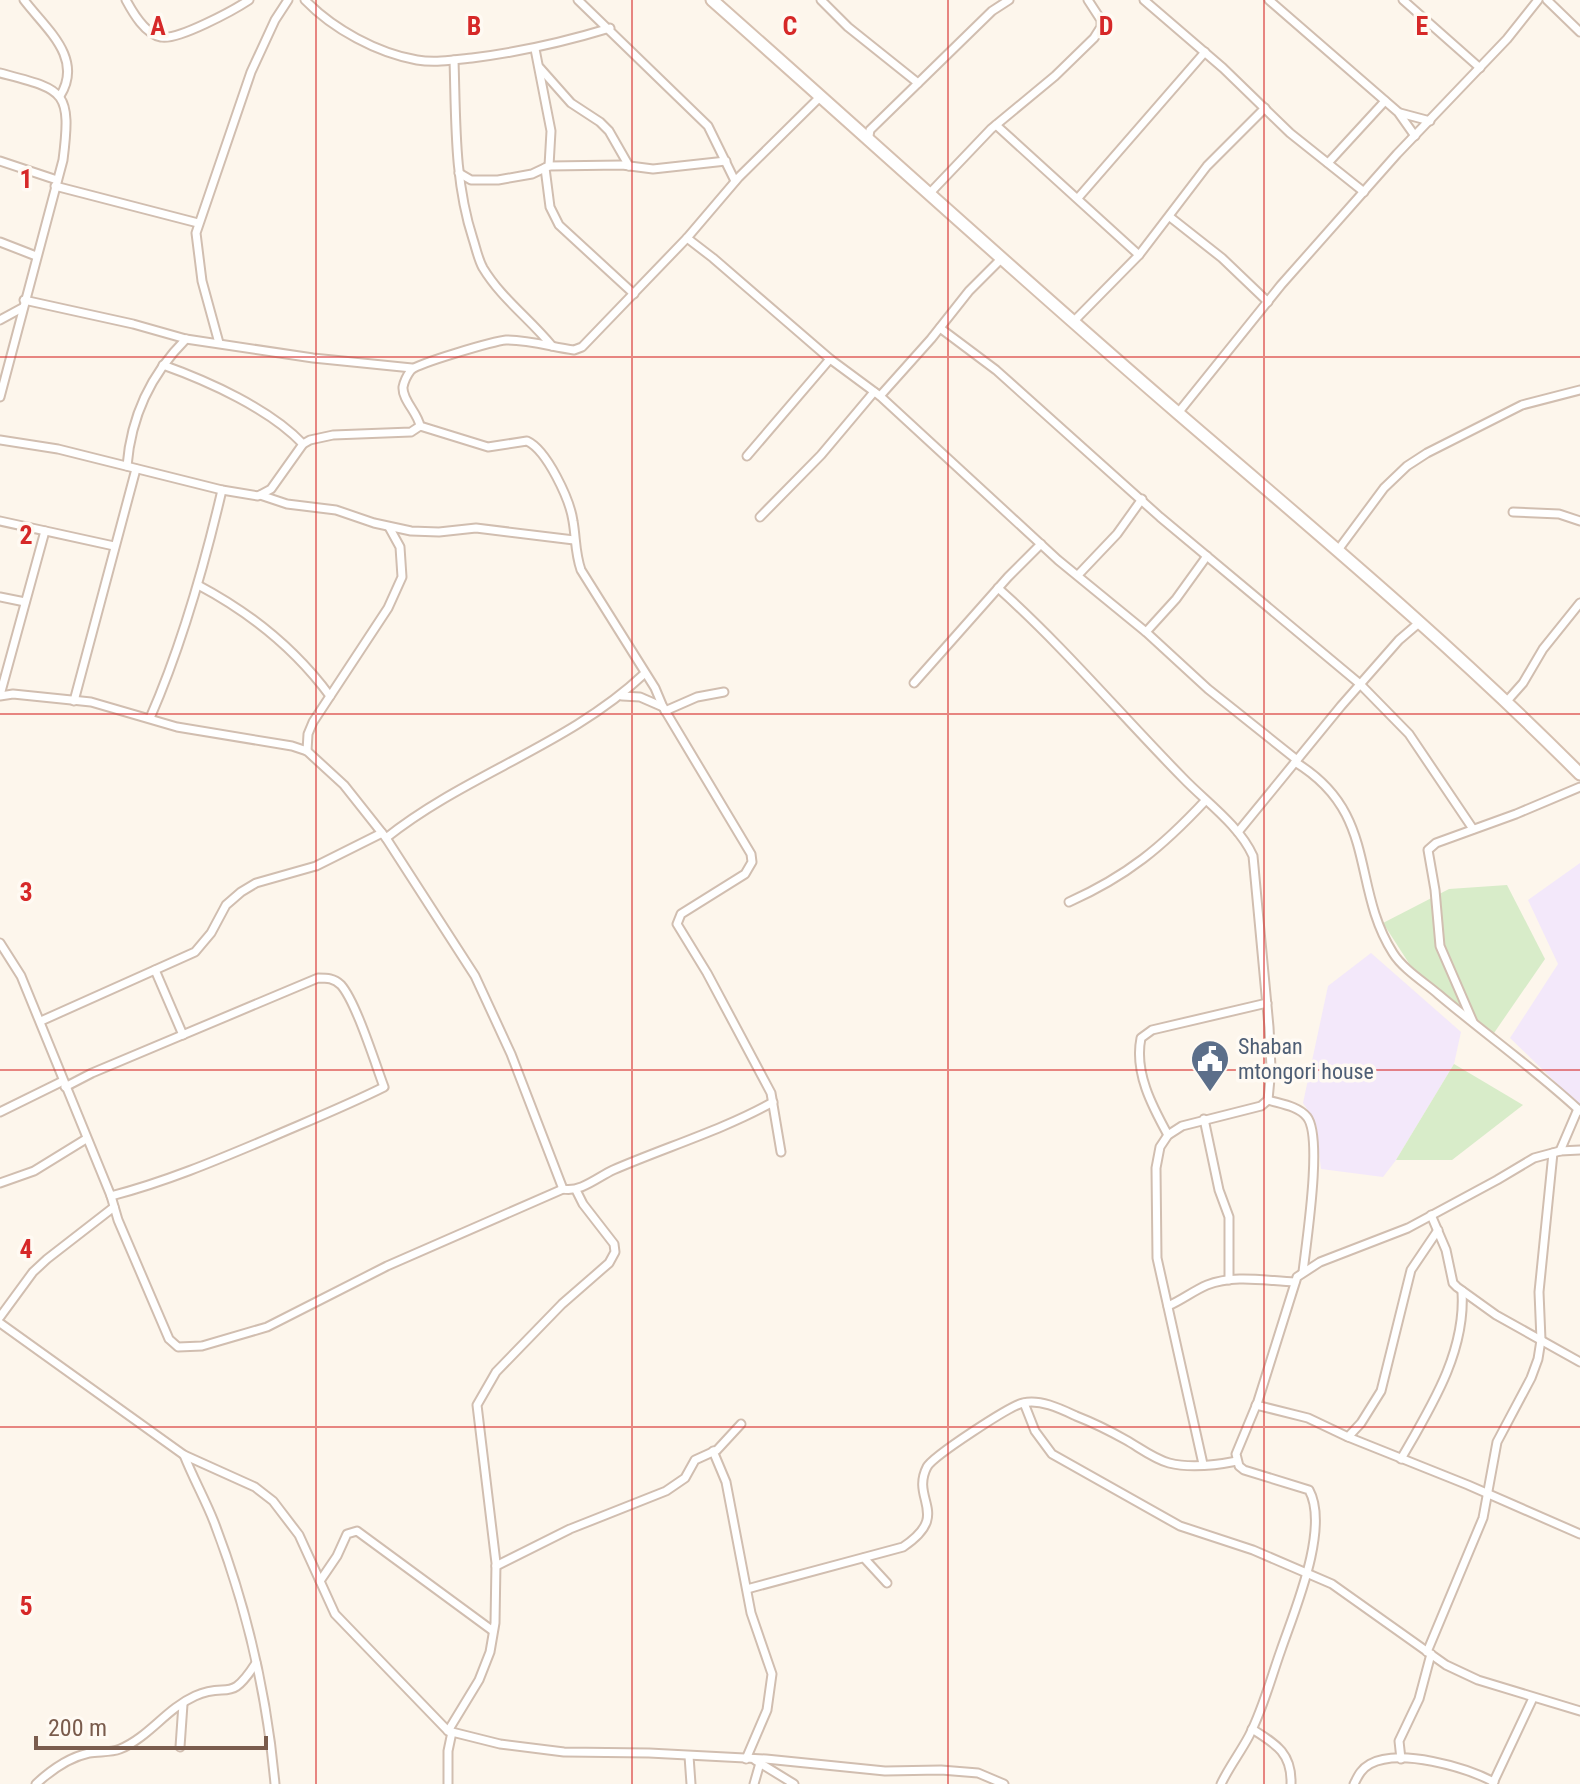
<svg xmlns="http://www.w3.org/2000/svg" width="1580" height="1784" viewBox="0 0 1580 1784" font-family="'Roboto Condensed',sans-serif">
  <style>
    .education { fill: #f3e8fa }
    .green { fill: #d8ecc9 }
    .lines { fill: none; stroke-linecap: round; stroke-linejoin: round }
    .minor-casing { stroke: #d1beb0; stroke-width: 11 }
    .secondary-casing { stroke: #d6c0b0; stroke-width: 15 }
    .minor { stroke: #fff; stroke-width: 7 }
    .secondary { stroke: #fff; stroke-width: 11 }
    .grid { fill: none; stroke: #d62828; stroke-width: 2; stroke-opacity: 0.55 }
    .labels { text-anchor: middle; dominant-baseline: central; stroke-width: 7; stroke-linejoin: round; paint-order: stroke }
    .service-label { font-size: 22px; fill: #4e5e75; stroke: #fffaf3; text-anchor: start }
    .grid-label { font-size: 26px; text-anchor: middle; font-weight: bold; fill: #d62828; stroke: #fffaf3; stroke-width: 7; stroke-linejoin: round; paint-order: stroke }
  </style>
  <rect width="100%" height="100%" fill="#fdf6ec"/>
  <g class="education">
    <polygon points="1580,863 1580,1106 1510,1038 1558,964 1528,900"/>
    <polygon points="1371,953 1461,1032 1454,1064 1396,1160 1383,1177 1321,1169 1315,1121 1303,1103 1328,986"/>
  </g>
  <g class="green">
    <polygon points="1507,885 1545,959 1494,1033 1412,968 1383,923 1449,889"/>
    <polygon points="1454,1064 1523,1105 1452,1160 1396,1160"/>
  </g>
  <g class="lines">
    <g class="minor-casing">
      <g id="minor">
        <path d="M24 0C46 29 84 58 60 96"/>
        <path d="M126 0C133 13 145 34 161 37 177 41 234 10 249 0"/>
        <path d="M305 0C333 29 377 53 417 60 435 63 454 60 472 58 520 52 564 42 610 28"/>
        <polyline points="578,0 708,126 735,181"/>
        <polyline points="821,0 848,27 918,83"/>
        <polyline points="1144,0 1223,68 1290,133 1364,192"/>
        <polyline points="1269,0 1398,112 1415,136"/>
        <polyline points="1403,0 1480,68"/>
        <polyline points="1547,0 1580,32"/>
        <polyline points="535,49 551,131 549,166"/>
        <path d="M454 60C456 120 454 181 473 239 476 248 478 259 483 268 501 298 530 319 552 346"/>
        <polyline points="540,68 571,103 600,122 609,131 629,166"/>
        <path d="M0 73C64 90 72 89 63 160L0 397"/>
        <polyline points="1400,113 1430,121"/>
        <polyline points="996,125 1139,255"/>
        <polyline points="868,141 870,130 992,11 1009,0"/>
        <polyline points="0,161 57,180"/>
        <polyline points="1328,163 1385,101"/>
        <polyline points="545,168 550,207 559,225 634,294"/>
        <polyline points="459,173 471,180 498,180 532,174 549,166 622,165 653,169 726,161"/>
        <polyline points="55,186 198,223"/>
        <polyline points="929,194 991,129 1055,76 1094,38 1101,27 1101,20 1088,0"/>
        <polyline points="1078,198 1205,52"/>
        <polyline points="1170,217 1222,258 1268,302"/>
        <polyline points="687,238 713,258 830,359 880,396 1058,560 1146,632 1208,689 1297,760"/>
        <polyline points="0,242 36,256"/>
        <polyline points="24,300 133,324 186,339 313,358 412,368"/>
        <polyline points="0,320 22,308"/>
        <polyline points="1074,321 1139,255 1207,166 1265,108"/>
        <polyline points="940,328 996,370 1160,517 1360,684 1409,734 1473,829"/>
        <polyline points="219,343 202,281 196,233 251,72 275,20 288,0"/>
        <path d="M163 365C208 381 270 409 303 444"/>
        <polyline points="880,396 931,339 969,291 1002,258"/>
        <polyline points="1178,413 1281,285 1397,154 1507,39 1538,0"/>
        <path d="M420 426 488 447 527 441C547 450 570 500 573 521 576 538 575 553 581 570L655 688 663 707 751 854 752 862 745 874 681 914 677 924 707 973 771 1093 781 1152"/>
        <path d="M0 440 58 449 222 490 258 496 271 489 303 444 310 440 333 435 411 432 420 426C418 413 402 400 403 387 404 382 408 374 411 370 419 363 494 341 506 340 530 340 552 347 574 350L582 347 687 238 739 177 821 96"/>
        <polyline points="747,456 830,359"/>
        <path d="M127 466C131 416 150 375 186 339"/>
        <polyline points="260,495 287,504 336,510 374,523 411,531 439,532 476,528 574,540"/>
        <polyline points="1513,512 1559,514 1580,521"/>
        <polyline points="760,517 821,455 874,392"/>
        <polyline points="0,521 114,546"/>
        <polyline points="1338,550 1384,488 1407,466 1427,453 1522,405 1580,390"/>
        <polyline points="1078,575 1117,534 1142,499"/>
        <path d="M198 585C249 612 296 650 330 696"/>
        <path d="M998 588C1064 647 1121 715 1183 778 1206 802 1239 825 1253 856L1269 1027 1271 1068 1268 1100 1261 1106 1182 1126 1168 1135 1160 1147 1156 1168 1157 1258 1203 1464"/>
        <polyline points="0,597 25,602"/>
        <polyline points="1146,632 1176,599 1207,556"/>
        <polyline points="914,683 1008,577 1041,544"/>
        <polyline points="0,695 45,531"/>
        <path d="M0 696 13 694 91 702 177 727 292 746 307 751 344 785 386 838 475 976 511 1054 563 1189C580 1193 598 1177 613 1170 666 1147 723 1130 773 1102"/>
        <polyline points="622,696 640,697 663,707"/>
        <polyline points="74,701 136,469"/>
        <polyline points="1507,701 1523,683 1543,649 1580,603"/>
        <polyline points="665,711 697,697 724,692"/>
        <path d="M150 718C182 645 204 567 222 490"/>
        <polyline points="307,751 308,734 313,722 388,608 402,577 400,547 389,527"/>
        <path d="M1295 762C1379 813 1350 885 1393 953 1403 969 1424 982 1438 994 1485 1034 1536 1070 1580 1111"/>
        <polyline points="1238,832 1341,706 1399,640 1420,622"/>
        <path d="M386 838C466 774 569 745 644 674"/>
        <path d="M1069 902C1127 876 1162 847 1205 801"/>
        <polyline points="0,943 21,976 111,1196 118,1220 169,1339 178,1347 202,1346 267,1327 387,1266 563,1189"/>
        <polyline points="155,970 183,1035"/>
        <polyline points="41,1021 195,952 211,933 226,905 241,892 256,883 316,866 382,833"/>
        <polyline points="1473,1022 1440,946 1435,890 1428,850 1436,843 1516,814 1580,787"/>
        <path d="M65 1087 92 1073 318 978C327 978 334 978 341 985 356 1002 375 1063 384 1087 346 1106 306 1122 267 1139 215 1161 165 1182 111 1196"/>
        <path d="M1268 1100C1281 1104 1298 1106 1307 1117 1323 1137 1306 1244 1303 1272"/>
        <polyline points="0,1112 63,1081"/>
        <polyline points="1204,1119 1219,1190 1229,1217 1229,1280"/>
        <path d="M1168 1135C1152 1106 1134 1072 1141 1038L1152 1030 1267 1003"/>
        <polyline points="1560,1151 1578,1109"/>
        <polyline points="0,1183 34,1171 86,1139"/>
        <polyline points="1431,1215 1446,1250 1453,1283 1457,1287 1496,1315 1580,1362"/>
        <path d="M1168 1306C1182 1300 1193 1291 1207 1285 1234 1274 1267 1281 1295 1282"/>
        <polyline points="0,1317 33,1272 47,1259 114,1207"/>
        <polyline points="0,1323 184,1455 255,1487 273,1501 299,1535 335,1614 448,1731 500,1744 564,1752 649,1753 766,1759 885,1771 941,1770 978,1773 1004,1784"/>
        <polyline points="1024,1403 1035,1431 1052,1454 1180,1526 1253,1550 1332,1584 1446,1665 1478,1680 1580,1711"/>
        <polyline points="1256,1405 1308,1418 1348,1437 1468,1485 1580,1534"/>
        <polyline points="1348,1437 1361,1423 1381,1391 1411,1270 1438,1230"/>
        <polyline points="713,1451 726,1482 751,1613 772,1674 767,1710 746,1759"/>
        <path d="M184 1455C193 1478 205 1499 214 1522 246 1605 267 1695 275 1784"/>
        <path d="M1401 1459C1431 1407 1466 1352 1462 1291"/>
        <polyline points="864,1558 887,1583"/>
        <polyline points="496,1566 570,1529 666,1491 685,1478 695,1460 717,1450 741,1424"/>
        <polyline points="320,1581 337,1556 347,1534 357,1531 493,1631"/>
        <path d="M747 1589 903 1547C952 1514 910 1500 927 1467 933 1456 1011 1405 1023 1403 1041 1399 1061 1409 1076 1416 1094 1423 1110 1431 1126 1440 1140 1448 1154 1459 1169 1463 1189 1468 1217 1465 1237 1461"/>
        <polyline points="1427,1652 1483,1518 1497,1442 1531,1378 1538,1359 1541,1340 1539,1292 1553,1153"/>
        <path d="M1252 1729C1276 1744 1292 1753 1291 1784"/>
        <polyline points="448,1731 479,1680 490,1652 495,1623 496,1563 477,1405 496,1372 562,1304 609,1263 615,1252 614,1244 583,1204 576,1190"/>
        <polyline points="180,1747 183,1704"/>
        <polyline points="689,1756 691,1784"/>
        <polyline points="1401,1759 1399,1741 1419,1699 1431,1654"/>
        <polyline points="755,1760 794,1784"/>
        <polyline points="1493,1783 1533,1698"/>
        <path d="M36 1784C50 1771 70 1757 89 1753 99 1751 110 1753 120 1749 149 1737 166 1709 195 1696 229 1681 229 1705 256 1663"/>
        <polyline points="448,1784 448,1751 452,1732"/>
        <polyline points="754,1784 760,1763"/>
        <path d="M1221 1784C1229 1767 1240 1753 1249 1736 1263 1709 1271 1678 1281 1650 1294 1612 1330 1528 1309 1490L1244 1470 1239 1466 1236 1454 1258 1401 1297 1277 1320 1262 1408 1228 1497 1180 1534 1158 1560 1151 1580 1150"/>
        <path d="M1354 1784C1358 1776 1361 1769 1370 1764 1400 1748 1465 1767 1494 1782"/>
      </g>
    </g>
    <g class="secondary-casing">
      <path id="secondary" d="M712 0C868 138 1021 278 1179 414 1315 531 1453 646 1580 774"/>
    </g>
    <use href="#minor" class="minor"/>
    <use href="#secondary" class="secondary"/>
  </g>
  <path class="grid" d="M316 0V1784M632 0V1784M948 0V1784M1264 0V1784M0 357H1580M0 714H1580M0 1070H1580M0 1427H1580"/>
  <defs>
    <g id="civic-pin" transform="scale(2)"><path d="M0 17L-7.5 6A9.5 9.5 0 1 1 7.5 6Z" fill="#5c6f8a" stroke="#fffaf3"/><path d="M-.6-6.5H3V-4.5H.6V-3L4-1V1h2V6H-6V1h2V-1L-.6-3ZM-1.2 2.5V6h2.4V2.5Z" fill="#fff"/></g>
  </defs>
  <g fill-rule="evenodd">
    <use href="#civic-pin" x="1210" y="1059"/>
  </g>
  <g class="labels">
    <g class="service-label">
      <text x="1238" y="1046">Shaban<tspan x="1238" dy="25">mtongori house</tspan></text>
    </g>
  </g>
  <g class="grid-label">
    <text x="158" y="35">A</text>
    <text x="474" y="35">B</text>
    <text x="790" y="35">C</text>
    <text x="1106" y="35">D</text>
    <text x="1422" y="35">E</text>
    <text x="26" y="188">1</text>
    <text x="26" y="544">2</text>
    <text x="26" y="901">3</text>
    <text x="26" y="1258">4</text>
    <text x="26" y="1615">5</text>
  </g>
  <path d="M36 1736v12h230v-12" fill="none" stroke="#7a5c4d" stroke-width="4"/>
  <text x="48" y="1736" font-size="24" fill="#7a5c4d" stroke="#fffaf3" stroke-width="6" paint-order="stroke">200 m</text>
</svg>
